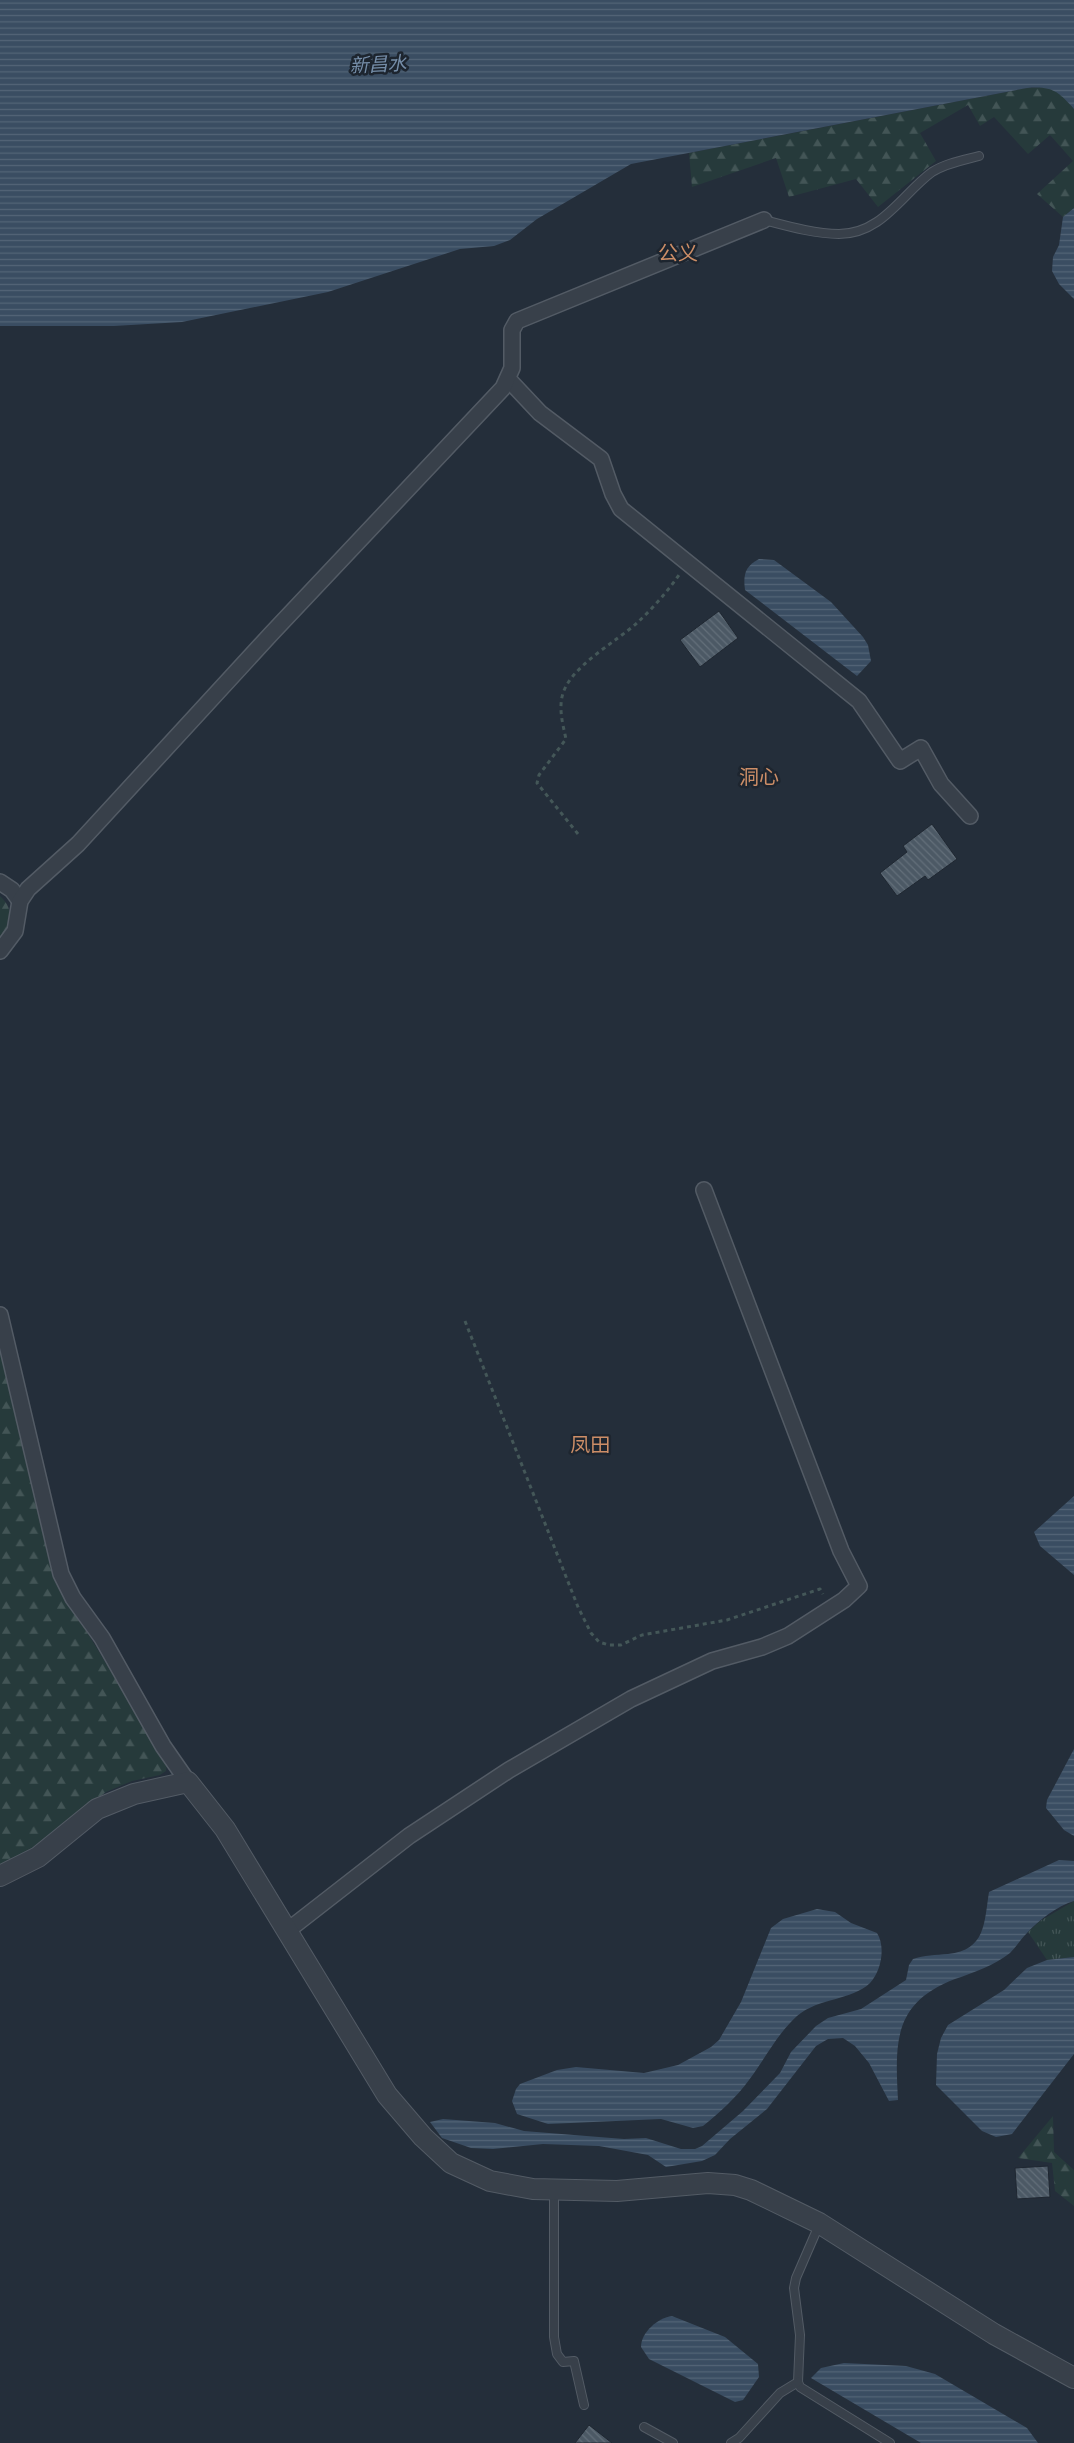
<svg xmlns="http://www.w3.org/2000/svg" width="1074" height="2443" viewBox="0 0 1074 2443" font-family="'PT Sans Narrow','Noto Sans SC',sans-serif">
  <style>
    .grass { fill: url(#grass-tufts) }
    .forest { fill: url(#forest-firs) }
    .water { fill: url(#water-rules) }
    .building { fill: url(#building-back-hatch); stroke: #1f2731 }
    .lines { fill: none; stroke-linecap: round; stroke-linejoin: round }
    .service-casing { stroke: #535b65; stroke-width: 10 }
    .minor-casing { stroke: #535b65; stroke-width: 18 }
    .tertiary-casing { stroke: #535b65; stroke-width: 22 }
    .path { stroke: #445758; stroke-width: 3; stroke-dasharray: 4 4; stroke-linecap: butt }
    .service { stroke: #38404a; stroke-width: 8 }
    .minor { stroke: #38404a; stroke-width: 15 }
    .tertiary { stroke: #38404a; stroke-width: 20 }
    .labels { text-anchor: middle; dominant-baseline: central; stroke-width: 5; stroke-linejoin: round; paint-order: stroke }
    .water-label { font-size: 19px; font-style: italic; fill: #758da8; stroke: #1d252f }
    .quarter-label { font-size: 20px; fill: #cd8e67; stroke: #1d252f }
  </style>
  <defs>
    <pattern id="grass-tufts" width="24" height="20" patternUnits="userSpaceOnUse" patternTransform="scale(1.25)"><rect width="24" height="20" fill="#263a3b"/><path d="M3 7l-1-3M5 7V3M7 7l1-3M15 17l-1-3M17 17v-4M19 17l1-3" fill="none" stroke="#435556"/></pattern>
    <pattern id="forest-firs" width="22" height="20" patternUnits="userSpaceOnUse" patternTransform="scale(1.25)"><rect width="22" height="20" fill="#263a3b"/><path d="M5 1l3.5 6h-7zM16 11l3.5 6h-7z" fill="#435556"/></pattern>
    <pattern id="water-rules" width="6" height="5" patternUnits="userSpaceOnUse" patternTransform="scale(1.25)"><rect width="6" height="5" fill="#3a4d62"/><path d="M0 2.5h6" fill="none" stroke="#546577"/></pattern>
    <pattern id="building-back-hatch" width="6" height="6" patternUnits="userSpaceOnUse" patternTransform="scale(1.25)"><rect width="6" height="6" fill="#4c5965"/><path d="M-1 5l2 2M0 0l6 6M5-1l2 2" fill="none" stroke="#636f7a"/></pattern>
  </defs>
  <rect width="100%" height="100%" fill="#242e3a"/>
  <polygon class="grass" points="1074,1901 1074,1957 1047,1960 1028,1932 1040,1921"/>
  <g class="forest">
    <polygon points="1044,87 1059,92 1074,109 1074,208 1063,217 1037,194 1073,161 1050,135 1028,154 994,117 980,126 968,105 920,133 936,161 878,207 856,179 789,197 776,158 692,187 689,153 1027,88"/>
    <path d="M0 896C16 910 10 927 0 942Z"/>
    <polygon points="0,1339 59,1586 167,1764 166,1771 160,1775 132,1781 106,1792 29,1852 0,1865"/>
    <polygon points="1053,2116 1054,2152 1074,2170 1074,2206 1055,2191 1052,2163 1018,2158"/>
  </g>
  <g class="water">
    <path d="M0 0H1074V109C1058 91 1052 86 1027 88L631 164 537 219 510 240 494 246 460 249 328 292 182 322 114 326H0Z"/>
    <polygon points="1074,208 1074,299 1059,284 1052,271 1053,257 1059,245 1063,217"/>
    <path d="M759 559 774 560 831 602 863 637 868 645 871 661 857 676 745 590C743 575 745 566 759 559Z"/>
    <polygon points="1074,1496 1074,1575 1040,1546 1034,1532"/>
    <polygon points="1074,1749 1074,1836 1064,1830 1046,1808 1047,1800"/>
    <path d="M1059 1860 1074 1861V1901C1057 1906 1039 1920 1027 1933 1021 1939 1016 1947 1010 1953 995 1965 973 1973 955 1979 893 2003 895 2042 898 2100L889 2101 869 2063 855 2046 843 2038 828 2039 816 2046 767 2109 730 2139 715 2155 702 2161 666 2167 648 2155 599 2146 543 2144 493 2149 471 2148 442 2138 430 2122 443 2119 495 2123 524 2131 624 2139 646 2138 681 2149H695L702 2146 743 2111 780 2073 791 2052 816 2026 828 2018 861 2009 906 1980 909 1965 913 1959C924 1955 936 1955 948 1954 986 1950 984 1923 989 1892Z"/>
    <path d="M817 1909 835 1912 851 1923 877 1933C886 1947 881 1972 870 1983 851 2001 820 1997 797 2016 777 2034 765 2059 749 2080 737 2097 719 2113 703 2126L693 2128 661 2119 548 2124 517 2114 512 2101 516 2089 520 2084 557 2070 576 2067 644 2073 678 2065 711 2047 719 2040 741 2002 771 1928 783 1919Z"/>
    <polygon points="1074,1957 1074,2054 1012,2134 996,2137 982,2131 936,2085 937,2054 941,2038 948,2025 1004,1990 1027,1968 1047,1960"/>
    <path d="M672 2316 725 2337 758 2364 759 2377 743 2400 735 2402 649 2359 641 2347C641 2332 658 2318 672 2316Z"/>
    <polygon points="844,2363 906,2366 935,2374 1027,2428 1038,2443 921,2443 811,2378 821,2368"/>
  </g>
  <g class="building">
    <polygon points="719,611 738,638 700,667 680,640"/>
    <polygon points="932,824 957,859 928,880 925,876 897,896 880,873 907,852 903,846"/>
    <polygon points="1048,2166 1050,2197 1017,2199 1015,2168"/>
    <polygon points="589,2425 612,2443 575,2443"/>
  </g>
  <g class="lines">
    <g class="service-casing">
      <g id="service">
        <path d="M764 220C787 226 815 234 839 234 882 234 902 194 932 172 946 163 964 160 979 156"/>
        <polyline points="554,2190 554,2337 557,2354 563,2362 574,2361 584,2405"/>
        <polyline points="819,2225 796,2278 794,2288 800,2335 798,2382 800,2387 890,2443"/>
        <polyline points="644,2427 673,2443"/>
        <polyline points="731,2443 739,2438 780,2393 798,2382"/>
      </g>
    </g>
    <g class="minor-casing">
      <g id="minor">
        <polyline points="508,379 540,413 601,459 613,494 621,509 859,701 900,761 921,748 941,784 970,816"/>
        <polyline points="0,882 12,890 20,901"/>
        <polyline points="0,951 15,931 20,901 28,889 78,844 271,634 503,388 512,368 512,330 517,321 764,220"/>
        <polyline points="0,1315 61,1574 73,1598 102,1638 163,1746 188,1782"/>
        <polyline points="287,1931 409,1836 509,1770 631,1699 712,1661 762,1647 788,1636 844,1600 859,1586 841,1551 704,1190"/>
      </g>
    </g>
    <g class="tertiary-casing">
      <polyline id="tertiary" points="0,1876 38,1857 97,1809 134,1794 188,1782 225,1829 387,2095 423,2137 451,2163 490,2181 533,2189 617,2191 708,2183 735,2185 751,2190 819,2223 994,2334 1074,2378"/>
    </g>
    <g class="path">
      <path d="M578 834 537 783 539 775 566 739C563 725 559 711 562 697 568 667 618 641 638 622 653 608 667 592 679 575"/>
      <polyline points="465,1321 578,1607 591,1633 599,1642 609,1645 621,1645 642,1635 727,1620 820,1589 823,1594"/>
    </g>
    <use href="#service" class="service"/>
    <use href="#minor" class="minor"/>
    <use href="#tertiary" class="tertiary"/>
  </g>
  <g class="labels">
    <g class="water-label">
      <text transform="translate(378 64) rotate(-3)">新昌水</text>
    </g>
    <g class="quarter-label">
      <text x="678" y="253">公义</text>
      <text x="759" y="777">洞心</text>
      <text x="590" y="1445">凤田</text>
    </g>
  </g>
</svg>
